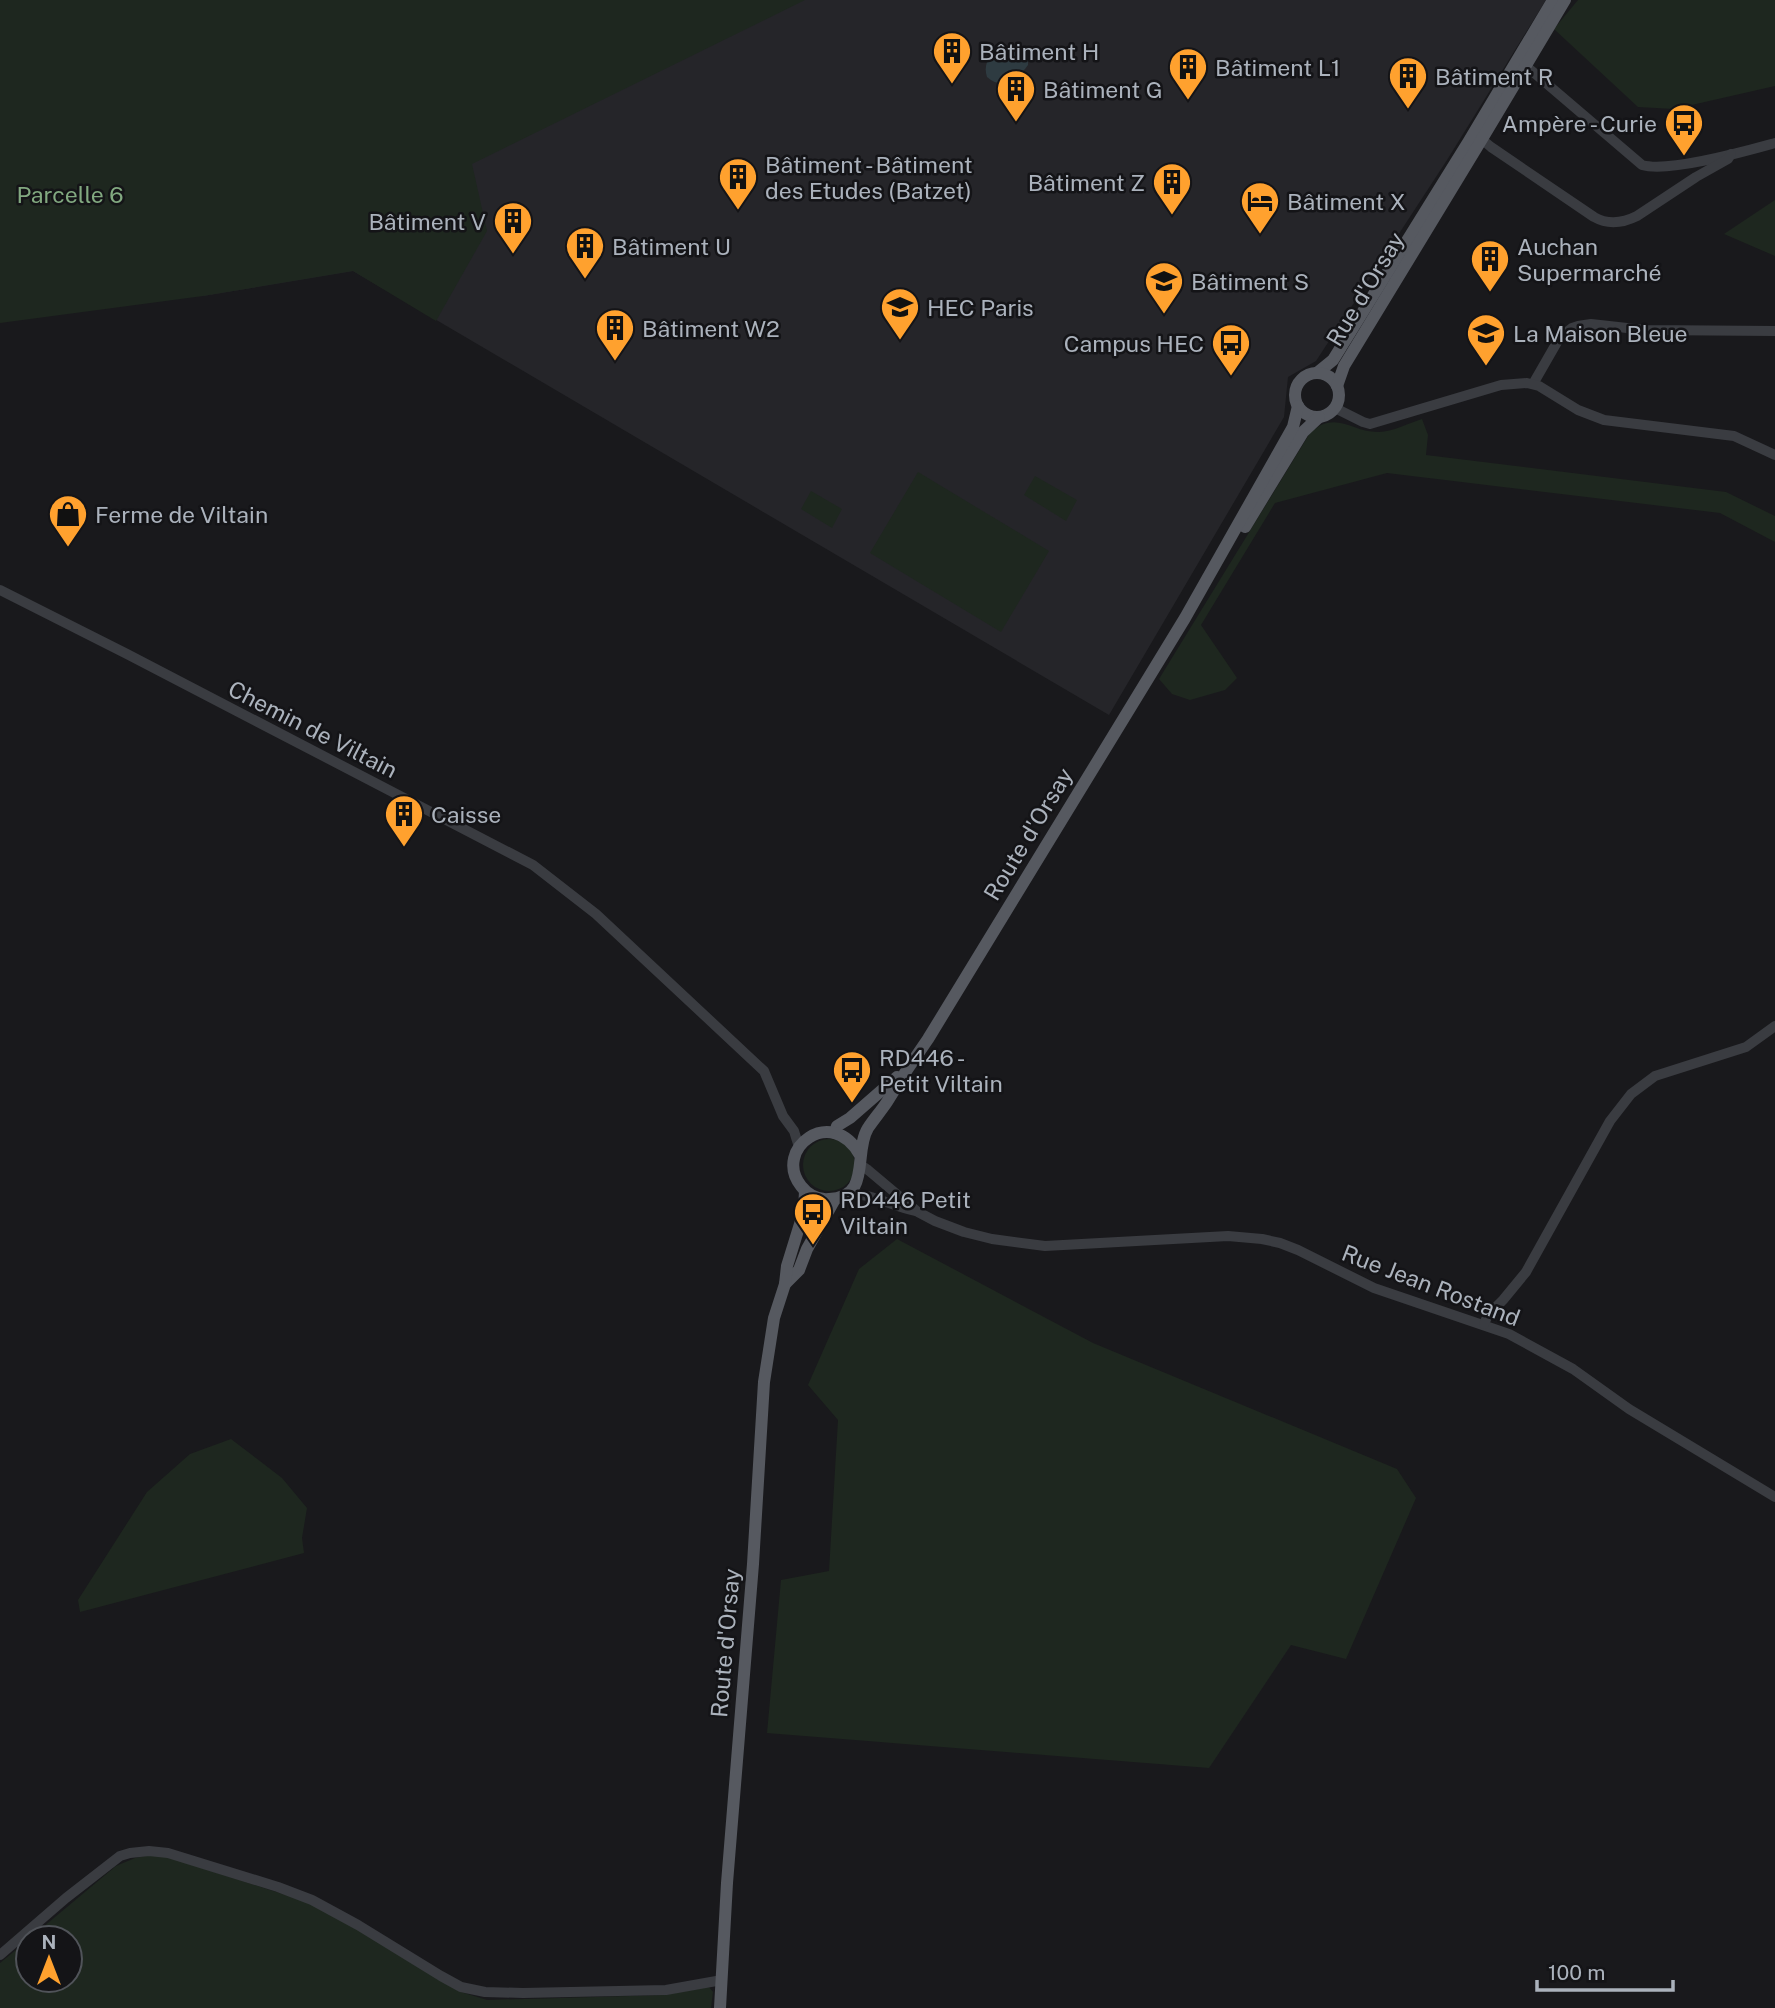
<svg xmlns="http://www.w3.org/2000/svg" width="1775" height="2008" viewBox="0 0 1775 2008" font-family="'Public Sans',sans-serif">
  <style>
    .built { fill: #252529 }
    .green { fill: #1e271f }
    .water { fill: #2e3b41 }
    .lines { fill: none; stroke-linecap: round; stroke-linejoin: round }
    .minor { stroke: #3a3c41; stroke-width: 10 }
    .major { stroke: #565960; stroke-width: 12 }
    .labels { text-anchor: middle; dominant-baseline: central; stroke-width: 5; stroke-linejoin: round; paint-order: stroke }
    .poi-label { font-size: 23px; fill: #abb2bc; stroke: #141417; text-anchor: start }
    .park-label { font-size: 23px; fill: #82a980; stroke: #141417 }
    .street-label { font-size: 23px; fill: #abb2bc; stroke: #141417 }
  </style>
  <rect width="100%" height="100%" fill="#19191c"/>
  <polygon class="built" points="24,0 1546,0 1447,160 1316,361 1288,377 1284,417 1109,715 353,271 203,296 0,30"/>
  <g class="green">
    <polygon points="0,0 805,0 472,164 487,231 436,321 353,271 203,296 0,323"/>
    <polygon points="1578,0 1775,0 1775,86 1674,109 1638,107 1554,29"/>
    <polygon points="1775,200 1775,256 1724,234"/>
    <path d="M1422 419 1428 435 1426 455 1726 492 1775 516V542L1720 513 1387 473 1275 503 1201 625 1237 678 1225 690 1190 700 1172 694 1159 679 1310 433C1336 409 1352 433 1379 432 1392 432 1409 423 1422 419Z"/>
    <polygon points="918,472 1049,551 1001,632 870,553"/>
    <polygon points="1035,476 1077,500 1066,521 1024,495"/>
    <polygon points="811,491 842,509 832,528 801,509"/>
    <circle cx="829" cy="1165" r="26"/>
    <polygon points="897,1239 1093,1343 1397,1469 1416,1498 1346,1659 1291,1645 1209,1768 767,1733 781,1580 829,1571 838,1420 808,1385 859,1269"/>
    <polygon points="231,1439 282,1478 307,1508 302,1538 304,1553 80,1612 78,1600 147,1492 190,1454"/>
    <polygon points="150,1855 168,1857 323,1907 461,1992 487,2000 664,1995 709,1987 713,1992 711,2008 0,2008 0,1963 28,1940 28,1980 70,1980 70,1938 30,1938 116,1866 135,1858"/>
  </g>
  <path class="water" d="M1007 46 1019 49 1028 61V65C1017 80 1003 91 987 77 982 62 992 50 1007 46Z"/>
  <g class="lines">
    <g class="minor">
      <path d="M1521 67 1526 66 1642 165C1669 173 1746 151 1775 143"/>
      <path d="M1478 136 1491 147 1594 217C1608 225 1623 223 1637 216L1696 177 1728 159 1731 154"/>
      <polyline points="1533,384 1560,337 1572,328 1578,326 1591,324 1645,330 1775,331"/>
      <polyline points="1335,408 1363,422 1370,424 1501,385 1527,383 1539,386 1578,410 1604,420 1734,436 1775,455"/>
      <polyline points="0,590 127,654 533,865 596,914 764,1071 783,1116 794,1131 799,1147"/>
      <polyline points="862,1166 868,1170 918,1212 935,1221 964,1232 992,1239 1045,1246 1228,1236 1262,1239 1280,1243 1298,1250 1374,1288 1509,1334 1573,1369 1629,1409 1775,1497"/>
      <path d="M846 1194C875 1193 888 1206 916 1211"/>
      <polyline points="1484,1324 1488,1315 1503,1300 1526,1272 1610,1121 1631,1094 1655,1076 1746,1047 1775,1026"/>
      <polyline points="0,1955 66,1898 120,1856 130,1853 149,1851 168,1853 278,1887 312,1900 358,1925 441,1976 461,1987 485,1992 523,1993 666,1990 722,1980"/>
    </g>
    <g class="major">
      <polyline points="1317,373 1333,360 1469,141 1553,0"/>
      <circle cx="1317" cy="395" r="22"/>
      <polyline points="1337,386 1344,366 1482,139 1565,0"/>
      <polyline points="1245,527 1303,432 1319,417"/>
      <polyline points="835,1133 837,1126 850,1118 897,1077"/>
      <path d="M860 1155C832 1104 772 1149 801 1186 808 1195 818 1200 829 1199 872 1198 853 1152 868 1128 874 1119 881 1111 887 1102 900 1080 913 1060 928 1039L1185 618 1293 427 1298 406"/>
      <polyline points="785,1284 799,1270 807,1249 835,1199"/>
      <polyline points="720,2008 727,1883 753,1564 764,1382 774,1318 785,1284 787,1266 804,1211 805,1191"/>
    </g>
  </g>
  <defs>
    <g id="building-pin" transform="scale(2.0125)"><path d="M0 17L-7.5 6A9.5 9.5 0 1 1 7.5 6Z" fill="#ffa12e" stroke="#141417"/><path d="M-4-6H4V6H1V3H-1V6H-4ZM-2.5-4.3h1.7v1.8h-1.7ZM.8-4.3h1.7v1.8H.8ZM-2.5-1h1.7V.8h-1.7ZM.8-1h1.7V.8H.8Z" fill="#111"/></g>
    <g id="bus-pin" transform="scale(2.0125)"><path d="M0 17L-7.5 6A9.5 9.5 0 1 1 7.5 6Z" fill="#ffa12e" stroke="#141417"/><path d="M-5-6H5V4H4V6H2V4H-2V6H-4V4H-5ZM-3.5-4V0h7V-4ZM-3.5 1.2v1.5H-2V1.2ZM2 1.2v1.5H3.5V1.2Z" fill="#111"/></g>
    <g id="hotel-pin" transform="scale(2.0125)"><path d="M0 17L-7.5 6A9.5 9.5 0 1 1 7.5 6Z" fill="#ffa12e" stroke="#141417"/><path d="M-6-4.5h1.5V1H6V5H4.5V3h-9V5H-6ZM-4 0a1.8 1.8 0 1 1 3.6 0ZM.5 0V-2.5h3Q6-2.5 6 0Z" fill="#111"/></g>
    <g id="university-pin" transform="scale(2.0125)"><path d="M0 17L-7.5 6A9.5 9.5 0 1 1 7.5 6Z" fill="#ffa12e" stroke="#141417"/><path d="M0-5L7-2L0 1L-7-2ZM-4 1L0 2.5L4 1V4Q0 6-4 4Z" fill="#111"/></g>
    <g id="school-pin" transform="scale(2.0125)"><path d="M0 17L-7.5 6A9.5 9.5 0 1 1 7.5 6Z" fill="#ffa12e" stroke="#141417"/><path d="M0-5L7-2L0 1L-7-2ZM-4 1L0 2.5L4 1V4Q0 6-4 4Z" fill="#111"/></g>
    <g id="shop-pin" transform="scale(2.0125)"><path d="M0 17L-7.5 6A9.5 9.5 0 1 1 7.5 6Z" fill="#ffa12e" stroke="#141417"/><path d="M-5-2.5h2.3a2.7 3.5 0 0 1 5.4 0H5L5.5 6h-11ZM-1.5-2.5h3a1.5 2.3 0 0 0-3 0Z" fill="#111"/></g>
  </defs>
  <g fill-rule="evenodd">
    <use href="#building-pin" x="952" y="51"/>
    <use href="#building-pin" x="1188" y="67"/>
    <use href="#building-pin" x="1408" y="76"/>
    <use href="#building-pin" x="1016" y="89"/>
    <use href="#bus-pin" x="1684" y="123"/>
    <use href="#building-pin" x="738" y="177"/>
    <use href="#building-pin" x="1172" y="182"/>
    <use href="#hotel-pin" x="1260" y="201"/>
    <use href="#building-pin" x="513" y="221"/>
    <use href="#building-pin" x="585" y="246"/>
    <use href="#building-pin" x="1490" y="259"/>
    <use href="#university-pin" x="1164" y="281"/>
    <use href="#university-pin" x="900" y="307"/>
    <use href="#building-pin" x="615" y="328"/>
    <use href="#school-pin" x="1486" y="333"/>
    <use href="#bus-pin" x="1231" y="343"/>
    <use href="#shop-pin" x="68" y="514"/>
    <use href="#building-pin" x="404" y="814"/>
    <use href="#bus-pin" x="852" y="1070"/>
    <use href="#bus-pin" x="813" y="1212"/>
  </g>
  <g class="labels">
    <g class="poi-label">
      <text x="979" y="51">Bâtiment H</text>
      <text x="1215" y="67">Bâtiment L1</text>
      <text x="1435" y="76">Bâtiment R</text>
      <text x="1043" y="89">Bâtiment G</text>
      <text x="1657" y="123" text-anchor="end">Ampère - Curie</text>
      <text x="765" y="164">Bâtiment - Bâtiment<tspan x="765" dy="26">des Etudes (Batzet)</tspan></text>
      <text x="1145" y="182" text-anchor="end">Bâtiment Z</text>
      <text x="1287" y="201">Bâtiment X</text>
      <text x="486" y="221" text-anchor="end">Bâtiment V</text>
      <text x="612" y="246">Bâtiment U</text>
      <text x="1517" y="246">Auchan<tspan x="1517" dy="26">Supermarché</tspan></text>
      <text x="1191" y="281">Bâtiment S</text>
      <text x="927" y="307">HEC Paris</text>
      <text x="642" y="328">Bâtiment W2</text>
      <text x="1513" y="333">La Maison Bleue</text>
      <text x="1204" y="343" text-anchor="end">Campus HEC</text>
      <text x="95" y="514">Ferme de Viltain</text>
      <text x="431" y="814">Caisse</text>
      <text x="879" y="1057">RD446 -<tspan x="879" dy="26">Petit Viltain</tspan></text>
      <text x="840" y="1199">RD446 Petit<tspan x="840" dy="26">Viltain</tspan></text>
    </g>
    <g class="park-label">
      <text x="70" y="194">Parcelle 6</text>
    </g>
    <g class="street-label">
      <text transform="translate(1365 289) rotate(-59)">Rue d'Orsay</text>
      <text transform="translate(313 729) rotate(27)">Chemin de Viltain</text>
      <text transform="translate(1028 834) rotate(-59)">Route d'Orsay</text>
      <text transform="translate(1431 1285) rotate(21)">Rue Jean Rostand</text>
      <text transform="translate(725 1643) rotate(-85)">Route d'Orsay</text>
    </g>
  </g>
  <g transform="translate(49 1959)"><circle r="33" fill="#141417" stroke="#505359" stroke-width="2"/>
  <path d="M0-5L12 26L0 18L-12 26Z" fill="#ffa12e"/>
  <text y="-10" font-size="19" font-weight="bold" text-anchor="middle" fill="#abb2bc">N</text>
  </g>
  <path d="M1537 1980v10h136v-10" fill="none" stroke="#abb2bc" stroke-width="3.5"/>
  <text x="1548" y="1980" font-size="21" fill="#abb2bc" stroke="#141417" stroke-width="5" paint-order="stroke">100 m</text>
</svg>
